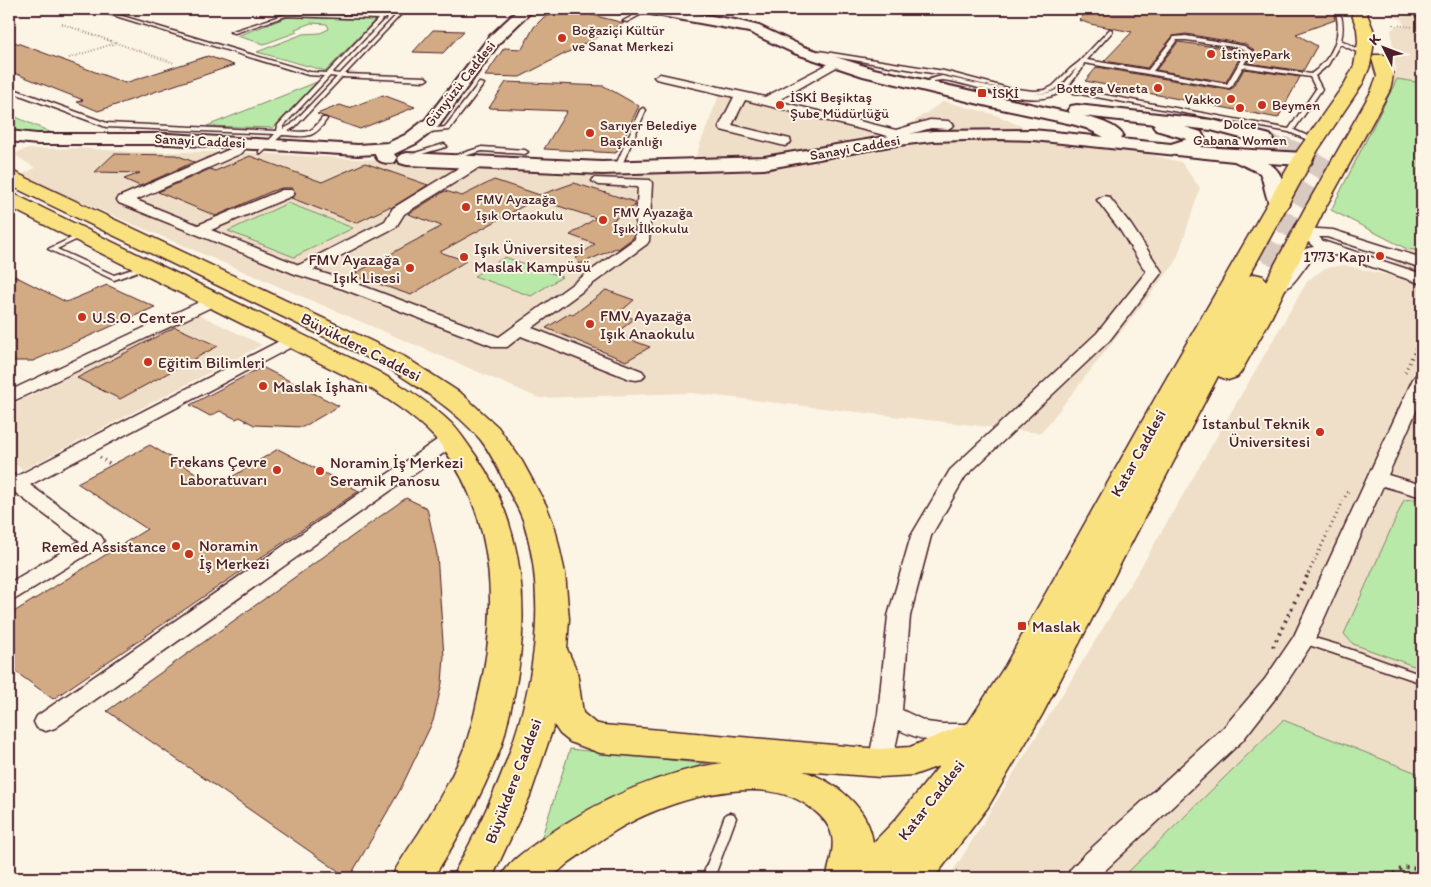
<svg xmlns="http://www.w3.org/2000/svg" width="1431" height="887" viewBox="0 0 1431 887" font-family="Itim,sans-serif">
  <style>
    .built { fill: #efdfc8 }
    .green { fill: #b9e9a8; stroke: #82846a }
    .building { fill: #d2ab84; stroke: #4a1f2b }
    .lines { fill: none; stroke-linecap: round; stroke-linejoin: round }
    .secondary-tunnel-far1 { stroke: #d8cac0; stroke-width: 16; stroke-dasharray: 16 8; stroke-linecap: butt }
    .secondary-tunnel { stroke: #d8cac0; stroke-width: 21; stroke-dasharray: 21 10; stroke-linecap: butt }
    .primary-tunnel { stroke: #d8cac0; stroke-width: 22; stroke-dasharray: 22 11; stroke-linecap: butt }
    .lane-casing { stroke: #4a1f2b; stroke-width: 3 }
    .street-casing { stroke: #4a1f2b; stroke-width: 3 }
    .secondary-casing { stroke: #4a1f2b; stroke-width: 4 }
    .primary-casing { stroke: #4a1f2b; stroke-width: 3 }
    .path-far3 { stroke: #4a1f2b; stroke-width: 2; stroke-dasharray: 0.5 2.5; stroke-linecap: butt }
    .path-far2 { stroke: #4a1f2b; stroke-width: 2.5; stroke-dasharray: 1 3; stroke-linecap: butt }
    .path-far1 { stroke: #4a1f2b; stroke-width: 3; stroke-dasharray: 1 4; stroke-linecap: butt }
    .path { stroke: #4a1f2b; stroke-width: 4; stroke-dasharray: 2 5; stroke-linecap: butt }
    .lane { fill: #fcf5e5; fill-rule: evenodd }
    .street { fill: #fcf5e5; fill-rule: evenodd }
    .secondary { fill: #fcf5e5; fill-rule: evenodd }
    .primary { fill: #fae180; fill-rule: evenodd }
    .poi-dot { fill: #c8321e; stroke: #fcf5e5; stroke-width: 2 }
    .labels { text-anchor: middle; dominant-baseline: central; stroke-width: 4; stroke-linejoin: round; paint-order: stroke }
    .far-poi-label { font-size: 14px; fill: #4a1f2b; stroke: #fcf5e5; text-anchor: start }
    .far-street-label { font-size: 14px; fill: #4a1f2b; stroke: #fcf5e5 }
    .poi-label { font-size: 16px; fill: #4a1f2b; stroke: #fcf5e5; text-anchor: start }
    .street-label { font-size: 16px; fill: #4a1f2b; stroke: #fcf5e5 }
  </style>
  <rect width="100%" height="100%" fill="#fcf5e5"/>
  <filter id="ink" filterUnits="userSpaceOnUse"><feTurbulence type="fractalNoise" baseFrequency=".02" numOctaves="2"/><feDisplacementMap in="SourceGraphic" scale="10" xChannelSelector="R" yChannelSelector="G"/><feConvolveMatrix kernelMatrix="1 2 1 2 8 2 1 2 1" color-interpolation-filters="sRGB"/></filter>
  <g filter="url(#ink)">
    <g class="built">
      <polygon points="1387,9 1422,9 1422,878 949,878 1145,560 1308,280 1325,268 1345,265 1386,275 1404,248 1331,210 1396,72 1391,30 1396,26 1405,27 1402,19 1390,16"/>
      <polygon points="721,90 895,134 944,101 996,115 1041,135 1131,150 1181,162 1200,188 1176,262 1041,433 691,393 539,398 58,192 23,174 35,168 15,155 18,152 26,149 80,148 132,152 234,152 411,162 691,168"/>
      <polygon points="198,314 262,345 23,470 9,460 9,406"/>
    </g>
    <g class="green">
      <polygon points="288,17 292,17 375,20 326,71 257,52 303,34 320,33 329,29 327,24 311,23 295,29 297,32 264,44 237,36"/>
      <polygon points="1397,79 1422,83 1422,216 1421,222 1422,223 1422,252 1405,248 1331,210"/>
      <polygon points="317,82 273,128 207,126"/>
      <polygon points="9,114 59,136 26,134 9,128"/>
      <polygon points="288,203 353,228 294,257 228,231"/>
      <polygon points="505,257 562,277 531,296 474,276"/>
      <polygon points="1416,499 1422,501 1422,669 1353,644 1344,634 1404,500"/>
      <polygon points="1283,720 1422,775 1422,878 1122,878"/>
      <polygon points="570,749 716,765 636,786 582,818 537,852"/>
    </g>
    <g class="building">
      <polygon points="1090,9 1333,9 1335,20 1296,34 1317,46 1303,71 1247,63 1254,51 1245,44 1186,34 1173,36 1147,68 1104,61 1132,32 1090,24 1079,20"/>
      <polygon points="564,12 584,13 624,23 520,77 485,76 504,48 522,49 534,27 544,17"/>
      <polygon points="433,30 464,31 443,53 413,52"/>
      <polygon points="9,40 125,83 208,56 234,65 98,111 77,102 83,100 9,71"/>
      <polygon points="1178,42 1240,50 1243,52 1226,82 1156,70"/>
      <polygon points="1097,67 1229,90 1234,87 1244,69 1300,77 1278,118 1085,81"/>
      <polygon points="506,82 604,86 639,106 616,153 544,149 567,111 489,108"/>
      <polygon points="383,95 415,107 360,129 317,114 340,105 349,108"/>
      <polygon points="114,154 176,155 194,162 140,186 124,179 140,173 95,172"/>
      <polygon points="250,156 322,182 365,163 428,185 391,208 389,207 356,223 291,198 296,194 292,188 282,188 272,191 216,216 158,192 210,169 215,171"/>
      <polygon points="494,180 540,195 574,183 635,202 635,206 610,222 634,229 633,238 618,249 616,248 580,264 576,258 595,244 570,235 596,218 536,199 440,252 466,261 411,295 352,275 442,226 408,214 445,191 462,196"/>
      <polygon points="9,273 66,302 107,285 155,307 33,361 9,361"/>
      <polygon points="606,290 634,300 619,313 634,319 615,334 650,347 626,361 546,328 570,313 573,315"/>
      <polygon points="175,327 218,346 120,399 77,378"/>
      <polygon points="262,367 339,406 303,427 254,425 240,417 236,419 220,411 210,416 190,405"/>
      <polygon points="150,445 217,486 278,449 359,491 53,699 9,667 9,615 147,529 77,483"/>
      <polygon points="406,498 427,508 437,554 444,657 442,683 433,721 400,790 352,873 344,875 107,711"/>
    </g>
    <g class="lines">
      <polyline class="secondary-tunnel-far1" points="1264,139 1284,148"/>
      <polyline class="secondary-tunnel" points="1281,146 1308,158 1317,165"/>
      <polyline class="primary-tunnel" points="1265,262 1326,150"/>
      <g class="lane-casing">
        <g id="lane">
          <path d="M93 9H99L310 72 327 73 378 19 286 16 235 33 230 32 286 14 380 16 388 9H392L385 17 386 19H383L332 73 340 74 402 9H406L345 74 425 77 428 79 425 81 342 77 295 127 288 131C307 132 310 135 322 118H326L327 119C313 141 305 136 282 135L261 154 259 153V151L275 134 106 127 9 91V87L11 88 107 123 277 131 278 125 324 76 308 75ZM330 76 337 77 291 125 283 129V126Z"/>
          <polygon points="646,9 651,9 627,22 623,21"/>
          <path d="M1335 9H1339C1343 20 1344 29 1341 40L1368 54 1363 55 1340 44 1328 65 1315 76 1322 89 1294 130 1317 140V142L1315 143 1289 132 1063 91C1032 112 976 83 942 80L934 81 926 89 923 87 930 79 942 76 1020 93 944 75 835 57 816 53 819 51 944 71 1008 88 1034 91 1045 90 1053 86 1070 69 1079 62 1110 29 1112 30V32L1087 60 1148 70 1174 37 1186 36 1244 46 1252 51 1244 64 1311 74C1333 58 1343 35 1335 9ZM1177 40H1186L1241 48 1246 51 1227 84 1153 71ZM1084 63 1229 88 1232 86 1243 67 1310 77 1316 89 1289 129 1067 88 1082 69ZM1077 68C1063 85 1059 94 1035 94 1061 93 1060 82 1077 68Z"/>
          <polygon points="1407,9 1412,9 1422,17 1422,20"/>
          <polygon points="479,83 484,84 449,130 419,133 419,131 421,130 445,127"/>
          <polygon points="643,108 646,110 621,167 616,168 615,167 640,110"/>
          <polygon points="444,144 447,146 446,147 418,155 415,153"/>
          <polygon points="482,147 525,150 528,152 525,154 482,151 450,160 447,158"/>
          <polygon points="82,233 84,234 84,236 57,249 114,275 145,265 149,267 114,280 48,249"/>
          <polygon points="1304,635 1338,645 1422,675 1422,683 1300,642 1299,639 1300,636"/>
          <polygon points="730,813 734,814 736,818 714,878 702,878 724,818 726,814"/>
        </g>
      </g>
      <g class="street-casing">
        <g id="street">
          <polygon points="836,60 840,61 842,63 840,65 777,101 896,130 930,120 948,121 954,125 948,129 931,128 896,138 745,100 732,125 790,139 791,142 785,146 721,130 719,127 734,97 656,79 654,77 660,74 765,97"/>
          <polygon points="237,146 244,150 242,153 136,200 198,225 282,190 292,190 294,193 292,196 211,230 299,265 385,221 393,208 473,159 483,159 485,162 483,165 404,214 396,227 313,270 355,283 499,337 635,239 638,187 599,185 592,181 594,178 650,180 652,183 649,241 647,244 532,328 642,371 645,375 642,379 636,380 630,379 521,336 507,347 495,347 343,289 295,274 119,203 117,200 119,197"/>
          <path d="M1104 196 1109 197 1131 225 1162 272 1109 341 965 477 931 536 910 616 902 710 927 722 942 724H964L973 726 976 733 973 740C948 747 922 741 899 730L892 763 889 770 880 773 871 770 868 763 878 714 888 616 911 536 950 470 1097 333 1146 272 1120 230 1097 200Z"/>
          <path d="M1304 228 1333 230 1422 258V268L1327 237H1319L1323 241 1422 274V284L1337 255 1314 257C1300 268 1293 297 1268 291L1266 288C1270 282 1277 281 1283 277 1294 266 1296 248 1314 247L1297 232 1299 229Z"/>
          <polygon points="214,295 220,297 222,300 220,303 9,403 9,391"/>
          <polygon points="293,334 299,335 301,339 299,343 30,485 101,536 104,541 101,546 17,598 9,600 9,583 80,541 9,488 9,473 17,476"/>
          <polygon points="1422,374 1422,398 1388,475 1422,485 1422,497 1383,486 1315,639 1281,691 1242,741 1097,878 1067,878 1070,870 1084,855 1224,727 1265,679 1294,636 1413,379 1416,375"/>
          <polygon points="451,433 458,435 460,439 458,443 55,728 46,731 37,728 34,722 37,716 444,435"/>
        </g>
      </g>
      <g class="secondary-casing">
        <g id="secondary">
          <path d="M519 9H534L500 42 438 127 417 143 394 154 397 158 395 162C387 164 377 163 375 154L358 155 169 144H37L9 141V131L37 134H169L358 145 388 143 405 135 426 119 490 36Z"/>
          <path d="M638 9H670L735 20 759 26 804 47 874 69 1070 113 1068 110 1071 106 1077 105 1212 120 1270 135 1273 139 1270 143 1264 144 1211 130 1185 127 1201 132 1205 139 1201 147 1304 153 1311 155 1313 159 1311 163 1304 165 1267 163C1283 169 1285 189 1289 204L1286 208 1279 210 1272 208C1265 199 1265 184 1260 173L1234 161 1033 140 999 139 933 141 890 146 764 169 602 174 407 165 400 163 398 159 400 155 407 153 602 162 764 157 890 136 933 131 1033 130 1104 137 1086 128 1072 124 992 107 863 76 794 53 749 32 645 13 640 12ZM1083 116 1155 124 1153 126 1156 130 1187 139 1171 144 1120 139 1123 135C1115 124 1095 119 1083 116Z"/>
        </g>
      </g>
      <g class="primary-casing">
        <g id="primary">
          <path d="M1350 9H1365L1373 29 1374 42 1370 66 1363 83 1318 150 1249 276 1255 274 1263 276 1266 281 1304 210 1371 92 1377 76 1372 59 1374 55H1386C1395 70 1394 77 1389 92L1324 210 1270 320 1241 372 1237 377 1228 380 1218 376 1042 715 988 807 934 878H826C835 844 840 828 807 805 758 771 662 802 615 831 599 841 584 852 568 863 563 867 557 874 550 877 544 881 510 878 501 878 508 861 527 850 542 839 597 801 655 773 722 763L600 753 570 742 560 734 554 725 530 796 492 878H452C459 862 469 847 476 831 488 806 500 780 509 754 535 682 547 598 524 523 520 510 512 498 506 485 498 469 491 453 480 439 454 409 420 388 387 367L9 185V171L16 173 405 357 462 394 498 427 522 461 546 505 555 528 565 573 569 619 567 649 577 671 583 713 595 723 603 725 880 749 910 747 968 723 1005 666 1162 386 1298 150 1345 83 1354 66 1358 42 1357 29ZM939 766 897 818 873 843C869 807 835 781 803 771L880 777 914 775Z"/>
          <path d="M9 193 16 195 377 371C403 386 429 402 451 423 461 433 468 445 476 456 526 528 531 617 513 700 509 715 506 732 501 747 483 793 459 837 433 878H391C399 862 409 848 419 833 436 805 453 777 465 746 470 732 474 717 477 702 499 616 497 519 441 445 422 421 395 404 370 388L9 207Z"/>
        </g>
      </g>
      <g class="path-far3">
        <polyline points="62,24 174,63"/>
        <polyline points="1393,25 1414,27"/>
        <polyline points="69,58 116,43"/>
      </g>
      <polyline class="path-far2" points="1421,336 1422,334"/>
      <g class="path-far1">
        <polyline points="1405,372 1422,335"/>
        <polyline points="100,457 111,465"/>
        <polyline points="1306,578 1348,491"/>
      </g>
      <g class="path">
        <polyline points="1273,647 1307,576"/>
        <polyline points="1388,878 1404,867 1422,868"/>
      </g>
      <use href="#lane" class="lane"/>
      <use href="#street" class="street"/>
      <use href="#secondary" class="secondary"/>
      <use href="#primary" class="primary"/>
    </g>
  </g>
  <g class="poi-dot">
    <circle cx="562" cy="38" r="5"/>
    <circle cx="1211" cy="54" r="5"/>
    <circle cx="1158" cy="88" r="5"/>
    <rect x="977" y="88" width="10" height="10" rx="2.5"/>
    <circle cx="1231" cy="99" r="5"/>
    <circle cx="780" cy="105" r="5"/>
    <circle cx="1262" cy="105" r="5"/>
    <circle cx="1240" cy="108" r="5"/>
    <circle cx="590" cy="133" r="5"/>
    <circle cx="466" cy="207" r="5"/>
    <circle cx="603" cy="220" r="5"/>
    <circle cx="1380" cy="256" r="5"/>
    <circle cx="464" cy="257" r="5"/>
    <circle cx="410" cy="268" r="5"/>
    <circle cx="82" cy="317" r="5"/>
    <circle cx="590" cy="324" r="5"/>
    <circle cx="148" cy="362" r="5"/>
    <circle cx="263" cy="386" r="5"/>
    <circle cx="1320" cy="432" r="5"/>
    <circle cx="277" cy="470" r="5"/>
    <circle cx="320" cy="471" r="5"/>
    <circle cx="176" cy="546" r="5"/>
    <circle cx="189" cy="554" r="5"/>
    <rect x="1017" y="621" width="10" height="10" rx="2.5"/>
  </g>
  <g class="labels">
    <g class="far-poi-label">
      <text x="572" y="30">Boğaziçi Kültür<tspan x="572" dy="16">ve Sanat Merkezi</tspan></text>
      <text x="1221" y="54">İstinyePark</text>
      <text x="1148" y="88" text-anchor="end">Bottega Veneta</text>
      <text x="992" y="93">İSKİ</text>
      <text x="790" y="97">İSKİ Beşiktaş<tspan x="790" dy="16">Şube Müdürlüğü</tspan></text>
      <text x="1221" y="99" text-anchor="end">Vakko</text>
      <text x="1272" y="105">Beymen</text>
      <text x="1240" y="124" text-anchor="middle">Dolce<tspan x="1240" dy="16">Gabana Women</tspan></text>
      <text x="600" y="125">Sarıyer Belediye<tspan x="600" dy="16">Başkanlığı</tspan></text>
      <text x="476" y="199">FMV Ayazağa<tspan x="476" dy="16">Işık Ortaokulu</tspan></text>
      <text x="613" y="212">FMV Ayazağa<tspan x="613" dy="16">Işık İlkokulu</tspan></text>
    </g>
    <g class="far-street-label">
      <text transform="translate(460 84) rotate(-52)">Günyüzü Caddesi</text>
      <text transform="translate(200 141) rotate(3)">Sanayi Caddesi</text>
      <text transform="translate(855 148) rotate(-10)">Sanayi Caddesi</text>
    </g>
    <g class="poi-label">
      <text x="474" y="248">Işık Üniversitesi<tspan x="474" dy="18">Maslak Kampüsü</tspan></text>
      <text x="1370" y="256" text-anchor="end">1773 Kapı</text>
      <text x="400" y="259" text-anchor="end">FMV Ayazağa<tspan x="400" dy="18">Işık Lisesi</tspan></text>
      <text x="600" y="315">FMV Ayazağa<tspan x="600" dy="18">Işık Anaokulu</tspan></text>
      <text x="92" y="317">U.S.O. Center</text>
      <text x="158" y="362">Eğitim Bilimleri</text>
      <text x="273" y="386">Maslak İşhanı</text>
      <text x="1310" y="423" text-anchor="end">İstanbul Teknik<tspan x="1310" dy="18">Üniversitesi</tspan></text>
      <text x="267" y="461" text-anchor="end">Frekans Çevre<tspan x="267" dy="18">Laboratuvarı</tspan></text>
      <text x="330" y="462">Noramin İş Merkezi<tspan x="330" dy="18">Seramik Panosu</tspan></text>
      <text x="199" y="545">Noramin<tspan x="199" dy="18">İş Merkezi</tspan></text>
      <text x="166" y="546" text-anchor="end">Remed Assistance</text>
      <text x="1032" y="626">Maslak</text>
    </g>
    <g class="street-label">
      <text transform="translate(361 347) rotate(27)">Büyükdere Caddesi</text>
      <text transform="translate(1138 453) rotate(-61)">Katar Caddesi</text>
      <text transform="translate(513 781) rotate(-69)">Büyükdere Caddesi</text>
      <text transform="translate(931 800) rotate(-52)">Katar Caddesi</text>
    </g>
  </g>
  <rect width="1431" height="887" fill="none" stroke="#fcf5e5" stroke-width="30"/>
  <rect x="15" y="15" width="1401" height="857" fill="none" stroke="#4a1f2b" stroke-width="2" filter="url(#ink)"/>
  <g transform="translate(1384 48) rotate(312)" stroke="#fcf5e5" stroke-width="4" paint-order="stroke">
  <path d="M0-4L9 19L0 12L-9 19Z" fill="#4a1f2b"/>
  <text y="-8" font-size="14" font-weight="bold" text-anchor="middle" fill="#4a1f2b">K</text>
  </g>
</svg>
